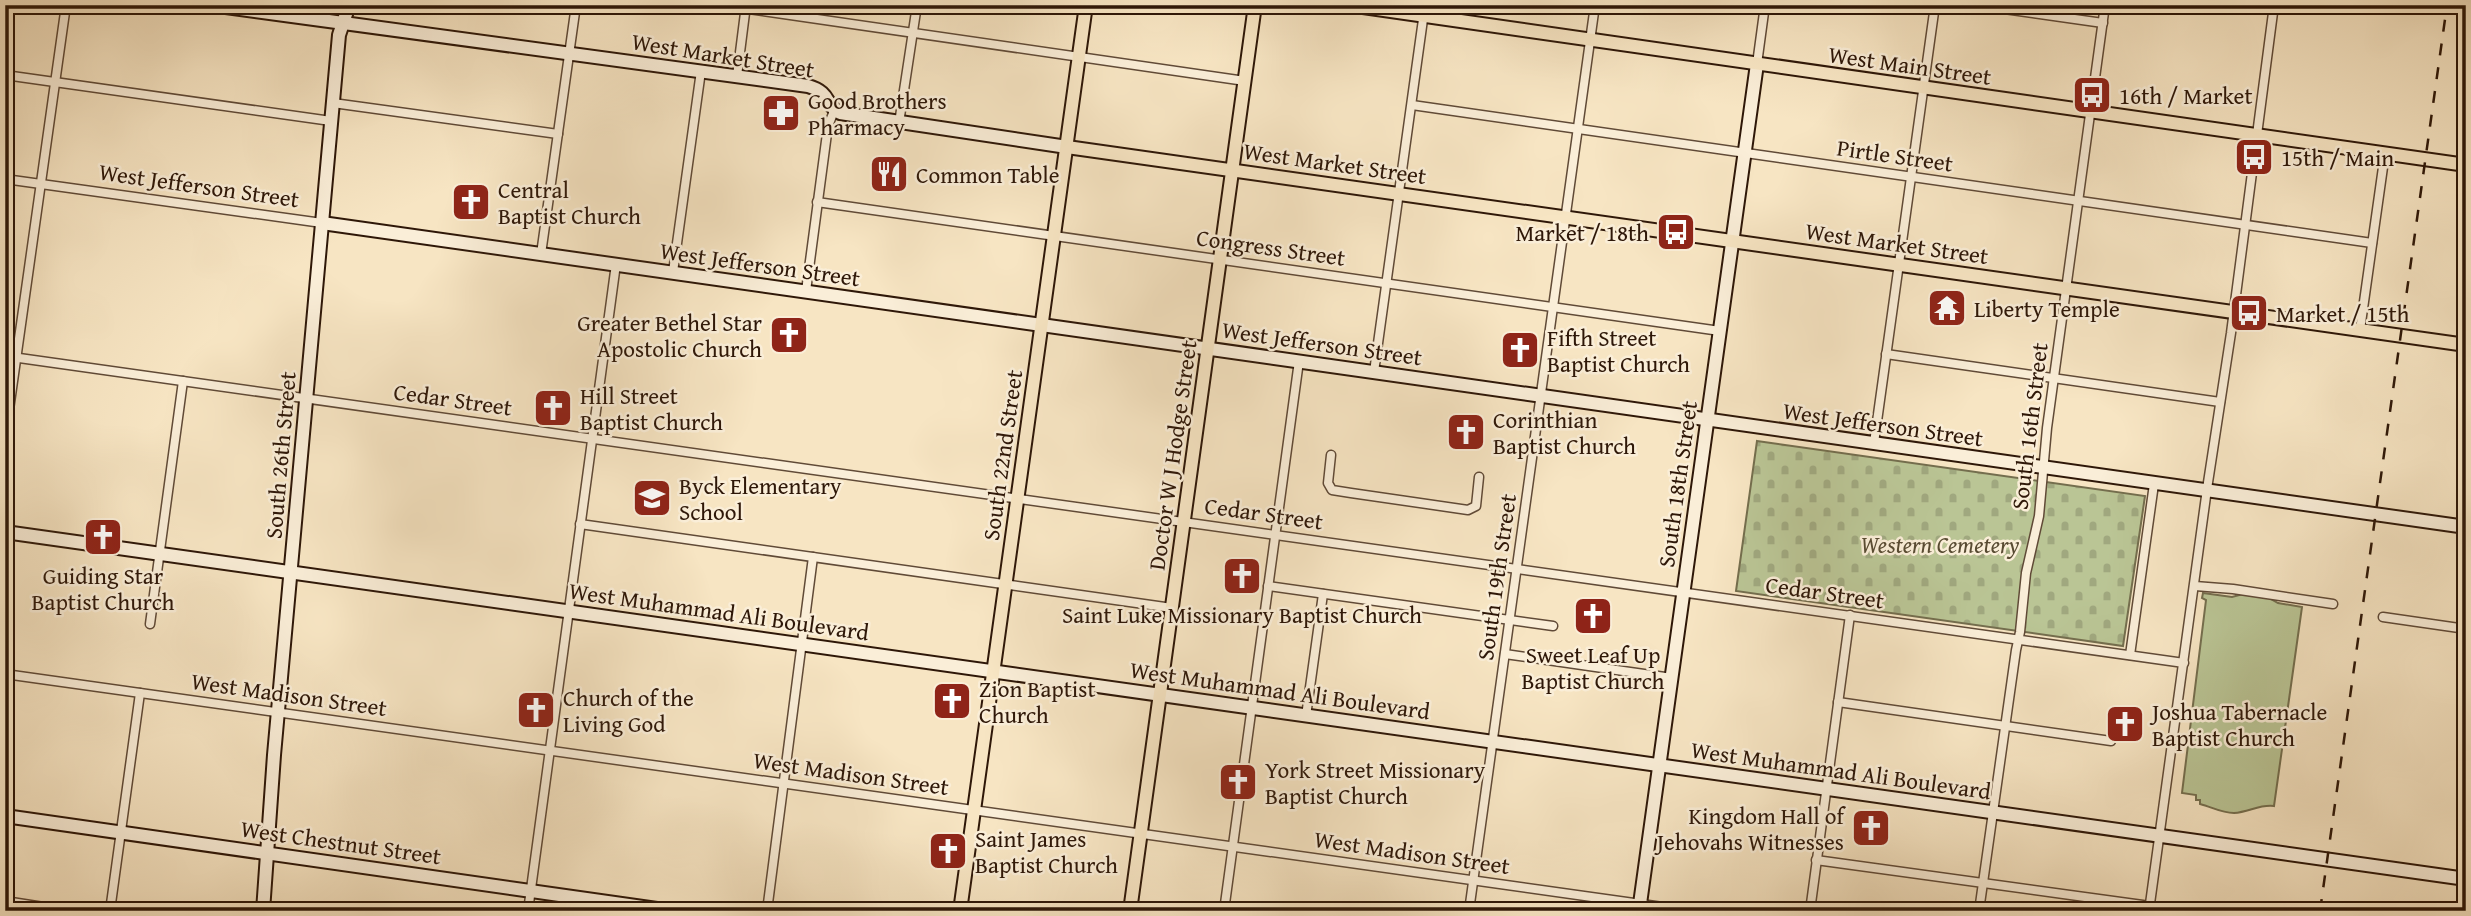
<svg xmlns="http://www.w3.org/2000/svg" width="2471" height="916" viewBox="0 0 2471 916" font-family="'Gentium Book Plus',serif">
  <style>
    .cemetery { fill: url(#cemetery-stones); stroke: #746e4e; stroke-width: 2 }
    .green { fill: #bac595; stroke: #746e4e; stroke-width: 2 }
    .lines { fill: none; stroke-linecap: round; stroke-linejoin: round }
    .street-casing { stroke: #604a37; stroke-width: 11 }
    .secondary-casing { stroke: #2e1708; stroke-width: 16 }
    .primary-casing { stroke: #2e1708; stroke-width: 16 }
    .street { stroke: #faeed8; stroke-width: 8 }
    .secondary { stroke: #faeed8; stroke-width: 12 }
    .primary { stroke: #f7e5c3; stroke-width: 12 }
    .rail { stroke: #2e1708; stroke-width: 2.5; stroke-dasharray: 12 12; stroke-linecap: butt }
    .labels { text-anchor: middle; dominant-baseline: central; stroke-width: 5; stroke-linejoin: round; paint-order: stroke }
    .street-label { font-size: 23px; fill: #2e1708; stroke: #faeed8 }
    .poi-label { font-size: 23px; fill: #2e1708; stroke: #faeed8; text-anchor: start }
    .park-label { font-size: 23px; font-style: italic; fill: #584b32; stroke: #faeed8 }
  </style>
  <defs>
    <pattern id="cemetery-stones" width="16" height="16" patternUnits="userSpaceOnUse" patternTransform="scale(1.75)"><rect width="16" height="16" fill="#bac595"/><path d="M2 7V4a2 2 0 0 1 4 0v3zM10 15v-3a2 2 0 0 1 4 0v3z" fill="#a0a87f"/></pattern>
  </defs>
  <rect width="100%" height="100%" fill="#f7e5c3"/>
  <filter id="stains"><feTurbulence type="fractalNoise" baseFrequency=".00286" numOctaves="4"/><feColorMatrix values="0 0 0 0 .2 0 0 0 0 .09 0 0 0 0 .02 0 0 0 .5 -.17"/></filter>
  <radialGradient id="worn" r=".72"><stop offset=".6" stop-color="#630" stop-opacity="0"/><stop offset="1" stop-color="#630" stop-opacity=".3"/></radialGradient>
  <polygon class="cemetery" points="1757,441 2145,496 2123,646 1736,591"/>
  <path class="green" d="M2203 593 2232 597 2243 594 2269 598 2278 603 2302 607 2274 806C2260 804 2249 812 2234 813 2221 813 2212 807 2200 804V800H2196V795L2182 793 2206 600 2202 598Z"/>
  <g class="lines">
    <g class="street-casing">
      <g id="street">
        <polyline points="721,5 1245,81"/>
        <polyline points="1976,5 2103,23"/>
        <polyline points="1757,64 1765,5"/>
        <polyline points="5,75 331,121"/>
        <polyline points="737,76 746,5"/>
        <polyline points="333,103 558,134"/>
        <polyline points="1412,105 2372,243"/>
        <polyline points="899,123 917,5"/>
        <polyline points="5,179 322,223"/>
        <polyline points="817,202 1720,331"/>
        <polyline points="541,254 576,5"/>
        <polyline points="673,272 701,71"/>
        <polyline points="806,291 828,126 834,111"/>
        <polyline points="2360,330 2385,153"/>
        <polyline points="1886,354 2220,402"/>
        <polyline points="5,356 2184,663"/>
        <polyline points="1374,372 1425,5"/>
        <polyline points="5,438 66,5"/>
        <polyline points="1874,443 1935,5"/>
        <polyline points="1331,455 1328,483 1332,490 1351,493 1468,510 1476,506 1479,477"/>
        <polyline points="580,524 1172,608"/>
        <polyline points="1268,586 1553,626"/>
        <polyline points="2195,586 2233,589 2333,604"/>
        <polyline points="2383,617 2466,629"/>
        <polyline points="150,624 183,381"/>
        <polyline points="1505,654 1672,678"/>
        <polyline points="2130,655 2154,484"/>
        <polyline points="5,674 1691,911"/>
        <polyline points="1838,702 2111,741"/>
        <polyline points="1306,716 1323,594"/>
        <polyline points="1816,860 2150,906"/>
        <polyline points="5,901 69,911"/>
        <polyline points="110,911 140,693"/>
        <polyline points="528,911 616,264"/>
        <polyline points="767,911 813,557"/>
        <polyline points="1224,911 1299,361"/>
        <polyline points="1469,911 1595,5"/>
        <polyline points="1810,911 1850,615"/>
        <polyline points="1979,911 2016,650 2020,632 2026,573 2039,516 2047,428 2105,5"/>
        <polyline points="2149,911 2207,489 2231,333 2274,5"/>
      </g>
    </g>
    <g class="secondary-casing">
      <g id="secondary">
        <path d="M211 5 808 86C832 93 824 105 840 113L1067 147"/>
        <polyline points="322,223 2466,527"/>
        <polyline points="5,532 2466,879"/>
        <polyline points="5,816 671,911"/>
        <polyline points="263,911 274,755 339,35 349,5"/>
        <polyline points="1639,911 1757,64"/>
      </g>
    </g>
    <g class="primary-casing">
      <g id="primary">
        <polyline points="1349,5 2466,165"/>
        <polyline points="1067,147 2466,345"/>
        <polyline points="960,911 1086,5"/>
        <polyline points="1130,911 1255,5"/>
      </g>
    </g>
    <use href="#street" class="street"/>
    <use href="#secondary" class="secondary"/>
    <use href="#primary" class="primary"/>
    <polyline class="rail" points="2320,911 2447,5"/>
  </g>
  <defs>
    <g id="bus-square" transform="scale(2.0125)"><rect x="-9" y="-9" width="18" height="18" rx="4" fill="#8f2418" stroke="#faeed8"/><path d="M-5-6H5V4H4V6H2V4H-2V6H-4V4H-5ZM-3.5-4V0h7V-4ZM-3.5 1.2v1.5H-2V1.2ZM2 1.2v1.5H3.5V1.2Z" fill="#fff"/></g>
    <g id="pharmacy-square" transform="scale(2.0125)"><rect x="-9" y="-9" width="18" height="18" rx="4" fill="#8f2418" stroke="#faeed8"/><path d="M-2-6h4v4h4v4h-4v4h-4v-4h-4v-4h4Z" fill="#fff"/></g>
    <g id="restaurant-square" transform="scale(2.0125)"><rect x="-9" y="-9" width="18" height="18" rx="4" fill="#8f2418" stroke="#faeed8"/><path d="M-5-6h1v4h1v-4h1v4h1v-4h1v5L-1.5 .5V6h-2V.5L-5-1ZM5-6V6H3V1.5H1.5Q1.5-4 5-6Z" fill="#fff"/></g>
    <g id="church-square" transform="scale(2.0125)"><rect x="-9" y="-9" width="18" height="18" rx="4" fill="#8f2418" stroke="#faeed8"/><path d="M-1.2-6h2.4v3.5h3.3v2.4h-3.3V6h-2.4V-.1h-3.3v-2.4h3.3Z" fill="#fff"/></g>
    <g id="temple-square" transform="scale(2.0125)"><rect x="-9" y="-9" width="18" height="18" rx="4" fill="#8f2418" stroke="#faeed8"/><path d="M0-6L5-2H3V0L6.5 2.5H4V6H1.5V3h-3V6H-4V2.5H-6.5L-3 0V-2H-5Z" fill="#fff"/></g>
    <g id="school-square" transform="scale(2.0125)"><rect x="-9" y="-9" width="18" height="18" rx="4" fill="#8f2418" stroke="#faeed8"/><path d="M0-5L7-2L0 1L-7-2ZM-4 1L0 2.5L4 1V4Q0 6-4 4Z" fill="#fff"/></g>
  </defs>
  <g fill-rule="evenodd">
    <use href="#bus-square" x="2092" y="95"/>
    <use href="#pharmacy-square" x="781" y="113"/>
    <use href="#bus-square" x="2254" y="157"/>
    <use href="#restaurant-square" x="889" y="174"/>
    <use href="#church-square" x="471" y="202"/>
    <use href="#bus-square" x="1676" y="232"/>
    <use href="#temple-square" x="1947" y="308"/>
    <use href="#bus-square" x="2249" y="313"/>
    <use href="#church-square" x="789" y="335"/>
    <use href="#church-square" x="1520" y="350"/>
    <use href="#church-square" x="553" y="408"/>
    <use href="#church-square" x="1466" y="432"/>
    <use href="#school-square" x="652" y="498"/>
    <use href="#church-square" x="103" y="537"/>
    <use href="#church-square" x="1242" y="576"/>
    <use href="#church-square" x="1593" y="616"/>
    <use href="#church-square" x="952" y="701"/>
    <use href="#church-square" x="536" y="710"/>
    <use href="#church-square" x="2125" y="724"/>
    <use href="#church-square" x="1238" y="782"/>
    <use href="#church-square" x="1871" y="828"/>
    <use href="#church-square" x="948" y="851"/>
  </g>
  <g class="labels">
    <g class="street-label">
      <text transform="translate(723 55) rotate(9)">West Market Street</text>
      <text transform="translate(1910 65) rotate(8)">West Main Street</text>
      <text transform="translate(1895 155) rotate(8)">Pirtle Street</text>
      <text transform="translate(1335 163) rotate(8)">West Market Street</text>
      <text transform="translate(199 185) rotate(8)">West Jefferson Street</text>
      <text transform="translate(1897 243) rotate(8)">West Market Street</text>
      <text transform="translate(1271 247) rotate(8)">Congress Street</text>
      <text transform="translate(760 264) rotate(8)">West Jefferson Street</text>
      <text transform="translate(1322 343) rotate(8)">West Jefferson Street</text>
      <text transform="translate(453 399) rotate(8)">Cedar Street</text>
      <text transform="translate(1883 424) rotate(8)">West Jefferson Street</text>
      <text transform="translate(2029 426) rotate(-83)">South 16th Street</text>
      <text transform="translate(280 455) rotate(-85)">South 26th Street</text>
      <text transform="translate(1002 455) rotate(-82)">South 22nd Street</text>
      <text transform="translate(1172 455) rotate(-82)">Doctor W J Hodge Street</text>
      <text transform="translate(1677 484) rotate(-82)">South 18th Street</text>
      <text transform="translate(1264 513) rotate(8)">Cedar Street</text>
      <text transform="translate(1496 577) rotate(-82)">South 19th Street</text>
      <text transform="translate(1825 592) rotate(8)">Cedar Street</text>
      <text transform="translate(719 611) rotate(8)">West Muhammad Ali Boulevard</text>
      <text transform="translate(1280 690) rotate(8)">West Muhammad Ali Boulevard</text>
      <text transform="translate(289 694) rotate(8)">West Madison Street</text>
      <text transform="translate(1841 770) rotate(8)">West Muhammad Ali Boulevard</text>
      <text transform="translate(851 773) rotate(8)">West Madison Street</text>
      <text transform="translate(341 842) rotate(8)">West Chestnut Street</text>
      <text transform="translate(1412 852) rotate(8)">West Madison Street</text>
    </g>
    <g class="poi-label">
      <text x="2119" y="95">16th / Market</text>
      <text x="808" y="100">Good Brothers<tspan x="808" dy="26">Pharmacy</tspan></text>
      <text x="2281" y="157">15th / Main</text>
      <text x="916" y="174">Common Table</text>
      <text x="498" y="189">Central<tspan x="498" dy="26">Baptist Church</tspan></text>
      <text x="1649" y="232" text-anchor="end">Market / 18th</text>
      <text x="1974" y="308">Liberty Temple</text>
      <text x="2276" y="313">Market / 15th</text>
      <text x="762" y="322" text-anchor="end">Greater Bethel Star<tspan x="762" dy="26">Apostolic Church</tspan></text>
      <text x="1547" y="337">Fifth Street<tspan x="1547" dy="26">Baptist Church</tspan></text>
      <text x="580" y="395">Hill Street<tspan x="580" dy="26">Baptist Church</tspan></text>
      <text x="1493" y="419">Corinthian<tspan x="1493" dy="26">Baptist Church</tspan></text>
      <text x="679" y="485">Byck Elementary<tspan x="679" dy="26">School</tspan></text>
      <text x="103" y="575" text-anchor="middle">Guiding Star<tspan x="103" dy="26">Baptist Church</tspan></text>
      <text x="1242" y="614" text-anchor="middle">Saint Luke Missionary Baptist Church</text>
      <text x="1593" y="654" text-anchor="middle">Sweet Leaf Up<tspan x="1593" dy="26">Baptist Church</tspan></text>
      <text x="979" y="688">Zion Baptist<tspan x="979" dy="26">Church</tspan></text>
      <text x="563" y="697">Church of the<tspan x="563" dy="26">Living God</tspan></text>
      <text x="2152" y="711">Joshua Tabernacle<tspan x="2152" dy="26">Baptist Church</tspan></text>
      <text x="1265" y="769">York Street Missionary<tspan x="1265" dy="26">Baptist Church</tspan></text>
      <text x="1844" y="815" text-anchor="end">Kingdom Hall of<tspan x="1844" dy="26">Jehovahs Witnesses</tspan></text>
      <text x="975" y="838">Saint James<tspan x="975" dy="26">Baptist Church</tspan></text>
    </g>
    <g class="park-label">
      <text x="1940" y="544">Western Cemetery</text>
    </g>
  </g>
  <rect width="2471" height="916" fill="none" stroke="#f7e5c3" stroke-width="28"/>
  <rect x="7" y="7" width="2457" height="902" fill="none" stroke="#2e1708" stroke-width="3.5"/>
  <rect x="14" y="14" width="2443" height="888" fill="none" stroke="#2e1708" stroke-width="2"/>
  <rect width="100%" height="100%" filter="url(#stains)"/>
  <rect width="100%" height="100%" fill="url(#worn)"/>
</svg>
